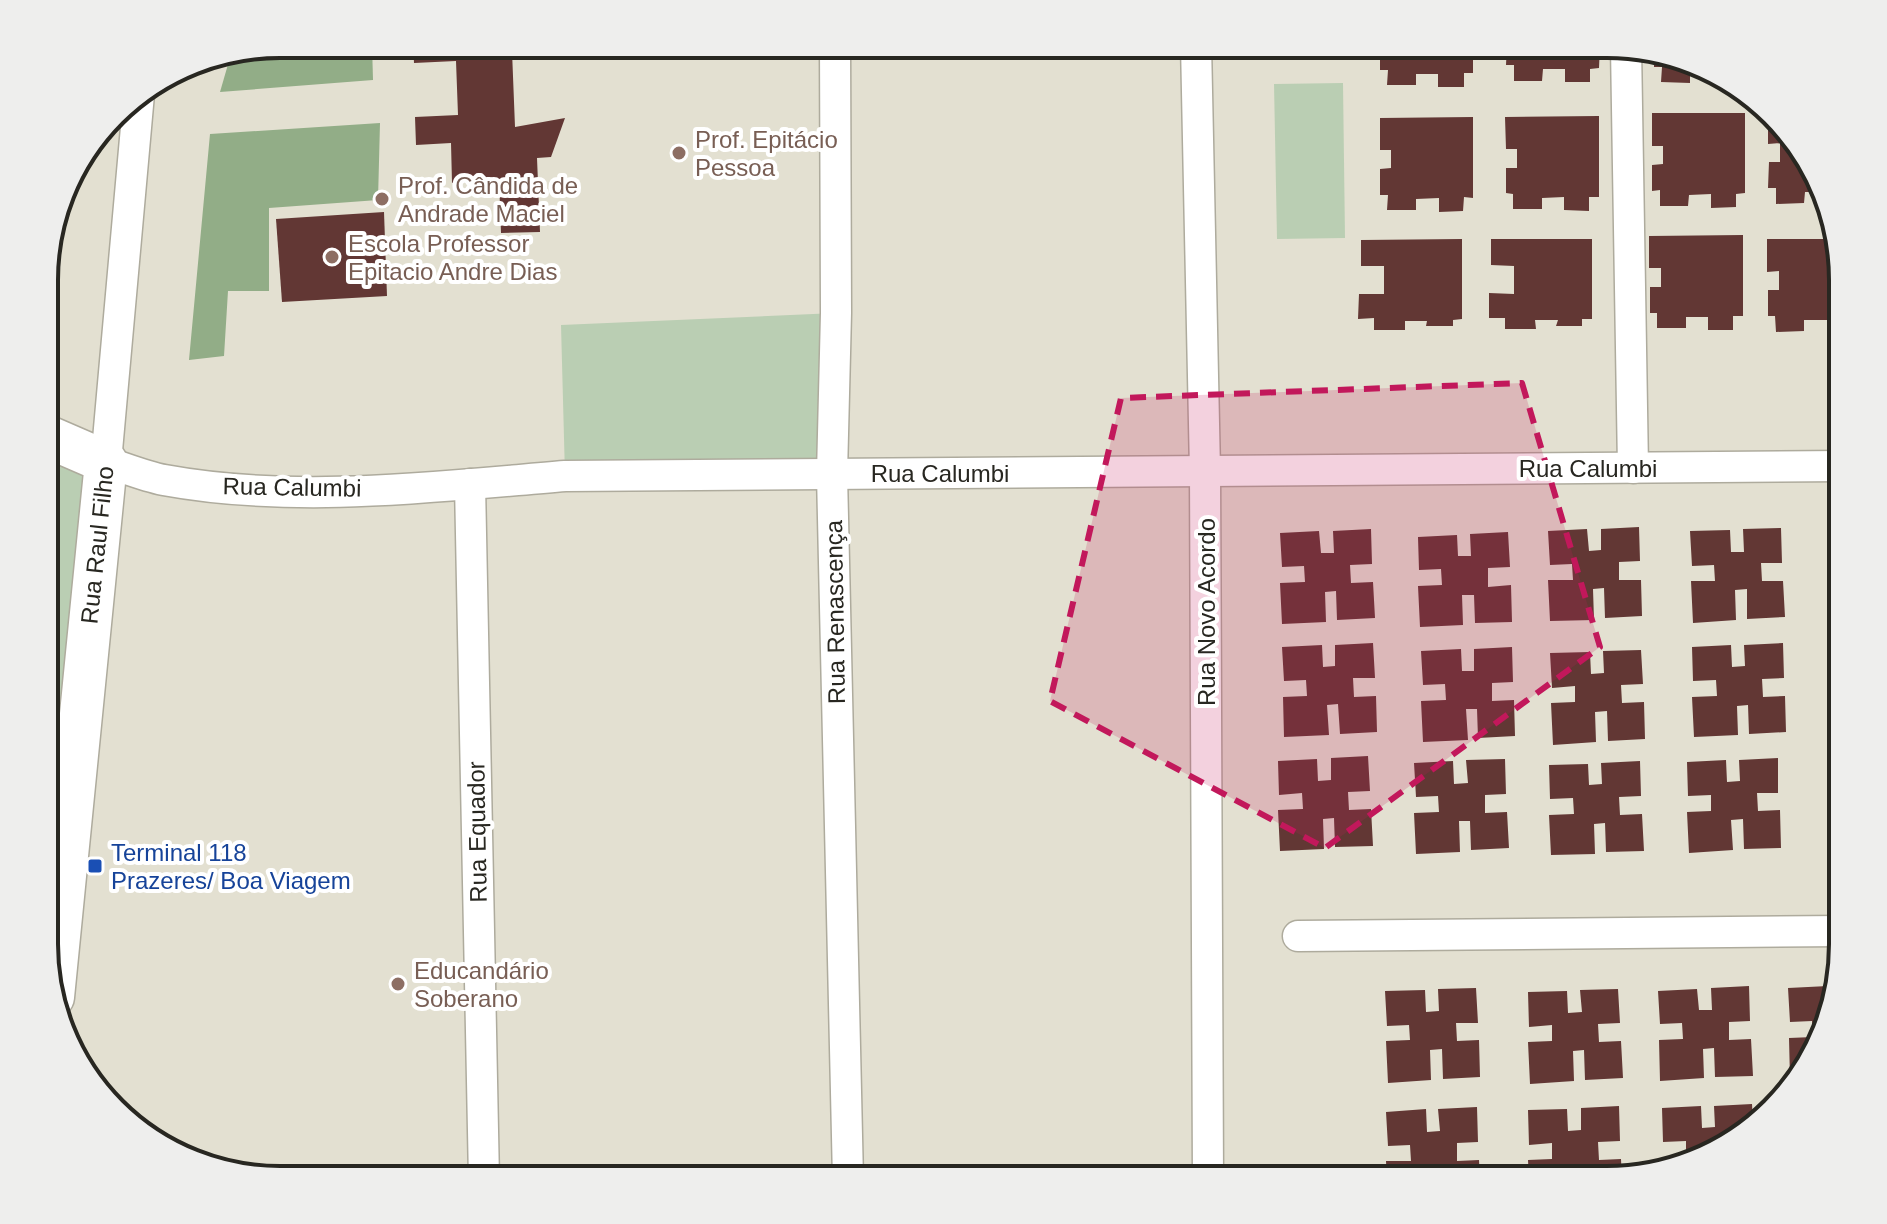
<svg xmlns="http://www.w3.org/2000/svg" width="1887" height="1224" viewBox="0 0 1887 1224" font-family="Arial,sans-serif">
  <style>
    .green { fill: #baceb3 }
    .forest { fill: #92ad87 }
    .building { fill: #623734 }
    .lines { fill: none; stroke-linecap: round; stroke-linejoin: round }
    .minor-casing { stroke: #aeab9d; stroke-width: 33 }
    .secondary-casing { stroke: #aeab9d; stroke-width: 45 }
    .minor { stroke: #fff; stroke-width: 30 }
    .secondary { stroke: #fff; stroke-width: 42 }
    .marked { fill: #c2185b; fill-opacity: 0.2; stroke: #c2185b; stroke-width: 6; stroke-dasharray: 16 10; stroke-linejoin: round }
    .education-dot { fill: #8d6e63; stroke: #fff; stroke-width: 3 }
    .transit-dot { fill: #1a4fb4; stroke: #fff; stroke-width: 3 }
    .labels { text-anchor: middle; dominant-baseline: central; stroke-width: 8; stroke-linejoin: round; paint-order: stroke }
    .education-label { font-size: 24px; fill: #785e54; stroke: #fff; text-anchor: start }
    .street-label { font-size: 24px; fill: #282721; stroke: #fff }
    .transit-label { font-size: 24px; fill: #164399; stroke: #fff; text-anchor: start }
    .rim { fill: none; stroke: #282721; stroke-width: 4 }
  </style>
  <rect width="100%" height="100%" fill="#e3e0d1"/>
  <g class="green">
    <polygon points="1343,83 1345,238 1277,239 1274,84"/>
    <polygon points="836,313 832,474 565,476 561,325"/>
    <polygon points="46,449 103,480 46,975"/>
  </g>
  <g class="forest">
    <polygon points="280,44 372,44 373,80 220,92 231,54"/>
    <polygon points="380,123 378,200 269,208 269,291 228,291 224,356 189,360 210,134"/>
  </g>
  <g class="building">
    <polygon points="413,44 542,44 542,50 512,51 515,127 565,118 551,157 537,158 540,232 501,233 499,180 452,183 451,143 416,145 415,117 458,115 456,61 414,63"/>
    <polygon points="1380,44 1473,44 1473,73 1464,73 1464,87 1438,87 1438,74 1416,74 1416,85 1387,85 1388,70 1380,70"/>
    <polygon points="1507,44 1600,44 1599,68 1590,69 1590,82 1565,82 1565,69 1543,69 1542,81 1514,81 1514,65 1506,65"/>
    <polygon points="1654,52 1683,56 1712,71 1690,71 1690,83 1661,82 1662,67 1654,67"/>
    <polygon points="1713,71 1739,84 1713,84"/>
    <polygon points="1652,113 1745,113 1745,193 1736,194 1736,207 1711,208 1711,194 1689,195 1688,206 1660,206 1660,190 1652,191 1652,165 1663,164 1663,146 1652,146"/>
    <polygon points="1599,116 1599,197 1589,197 1589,211 1564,210 1564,197 1542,198 1542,209 1513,209 1513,194 1506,193 1506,168 1517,168 1517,149 1506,149 1505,117"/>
    <polygon points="1768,116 1812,162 1821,192 1805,192 1804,203 1776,204 1776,188 1768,188 1769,162 1780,162 1780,143 1768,144"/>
    <polygon points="1473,117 1473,198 1464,197 1463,211 1439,212 1439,198 1416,199 1416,210 1387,210 1388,195 1380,195 1380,169 1391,168 1391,150 1380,150 1380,118"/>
    <polygon points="453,208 454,224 426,225 426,209"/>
    <polygon points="384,212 387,296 282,302 276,219"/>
    <polygon points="1743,235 1743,316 1733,316 1733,330 1708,330 1708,317 1686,317 1686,328 1657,328 1657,313 1650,313 1650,287 1661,287 1661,268 1649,268 1649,236"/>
    <polygon points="1462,239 1462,319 1453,320 1453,326 1426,326 1427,321 1405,321 1405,330 1374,330 1374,318 1358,319 1359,294 1384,294 1384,266 1361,266 1361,240"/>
    <polygon points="1491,239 1592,239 1592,319 1582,319 1582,326 1556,326 1558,320 1535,320 1536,329 1505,329 1505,318 1489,318 1489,293 1514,294 1514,266 1491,265"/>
    <polygon points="1767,239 1835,239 1843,265 1843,333 1827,333 1827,320 1804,320 1804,331 1776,332 1775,316 1768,316 1768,290 1779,290 1779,271 1767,272"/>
    <polygon points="1639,527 1640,561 1619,562 1619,580 1641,580 1642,616 1605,618 1604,588 1593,589 1594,620 1550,621 1548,580 1573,580 1572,564 1550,565 1548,531 1587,529 1589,551 1601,550 1601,529"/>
    <polygon points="1781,528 1782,563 1761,563 1762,581 1783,581 1785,617 1747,619 1747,589 1735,590 1736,620 1693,623 1691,581 1715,581 1714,565 1692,566 1690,531 1730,530 1731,552 1744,552 1743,529"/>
    <polygon points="1371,529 1372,564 1350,565 1351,583 1373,582 1375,618 1337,620 1336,591 1325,592 1326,622 1282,624 1280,583 1305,582 1304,566 1282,567 1280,533 1319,531 1321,553 1334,553 1333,531"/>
    <polygon points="1508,532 1510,567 1488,568 1488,587 1511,585 1512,622 1475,623 1474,595 1462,595 1463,625 1420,627 1418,586 1442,585 1441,569 1419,570 1418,537 1457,535 1458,556 1471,556 1470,534"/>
    <polygon points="1373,643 1375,678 1353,678 1354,697 1376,696 1377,732 1340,734 1338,704 1327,705 1329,735 1284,737 1283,697 1307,696 1306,680 1284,681 1282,647 1322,645 1323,667 1335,666 1335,645"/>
    <polygon points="1783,643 1784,678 1762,679 1763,697 1785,696 1786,732 1749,734 1748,705 1737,706 1738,735 1694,737 1692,697 1717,696 1716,680 1693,681 1692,647 1731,645 1732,667 1745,666 1744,645"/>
    <polygon points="1512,647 1513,682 1492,683 1492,701 1514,700 1515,736 1478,738 1477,709 1466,709 1468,740 1423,742 1421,701 1446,700 1445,684 1423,685 1421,651 1461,649 1462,671 1474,671 1474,649"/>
    <polygon points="1641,650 1643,684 1621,685 1622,703 1644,702 1645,739 1608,741 1607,711 1595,712 1596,742 1553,745 1551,703 1575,702 1575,686 1552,688 1550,653 1590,652 1591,674 1604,673 1603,651"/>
    <polygon points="1368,756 1370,791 1348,792 1349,810 1371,809 1373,846 1335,847 1334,818 1323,819 1324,849 1280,851 1278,810 1303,809 1302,793 1279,795 1278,761 1317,759 1318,781 1331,780 1331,758"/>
    <polygon points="1778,758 1778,793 1757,793 1758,811 1780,810 1781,848 1744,849 1743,819 1731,820 1733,850 1689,853 1687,812 1711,811 1711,795 1688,796 1687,762 1726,760 1727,782 1740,781 1739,760"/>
    <polygon points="1505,759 1506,794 1485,795 1485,813 1507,812 1509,848 1471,850 1470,821 1459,821 1460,852 1416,854 1414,813 1439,812 1438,796 1416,797 1414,763 1453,761 1454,784 1468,783 1466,760"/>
    <polygon points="1640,761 1641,796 1619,797 1620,815 1642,814 1644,851 1606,852 1605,823 1594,824 1595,854 1551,855 1549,815 1574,814 1573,798 1550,799 1549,765 1588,764 1589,785 1602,784 1601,763"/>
    <polygon points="1749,986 1750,1021 1729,1022 1729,1040 1751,1039 1753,1076 1715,1077 1714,1048 1703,1049 1704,1078 1660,1081 1659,1040 1683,1039 1682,1023 1660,1024 1658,991 1697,989 1699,1010 1712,1010 1711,988"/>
    <polygon points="1828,986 1829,1001 1803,1076 1790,1079 1789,1038 1813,1037 1812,1021 1790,1022 1788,988"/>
    <polygon points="1476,988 1478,1023 1456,1023 1457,1041 1479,1040 1480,1077 1443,1079 1442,1049 1430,1050 1431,1080 1388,1083 1386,1041 1410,1040 1409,1025 1387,1026 1385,991 1425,990 1426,1012 1439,1011 1438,989"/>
    <polygon points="1618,989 1620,1023 1598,1024 1599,1042 1621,1041 1623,1078 1585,1080 1584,1050 1573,1051 1574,1081 1530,1084 1528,1042 1552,1041 1552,1025 1529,1027 1528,992 1567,991 1568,1013 1582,1012 1580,990"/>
    <polygon points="1752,1104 1753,1122 1725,1149 1662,1167 1662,1158 1686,1157 1686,1141 1663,1142 1662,1108 1701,1106 1702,1128 1715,1127 1714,1106"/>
    <polygon points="1619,1106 1620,1141 1598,1142 1599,1160 1621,1159 1622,1180 1584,1180 1584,1168 1573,1169 1573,1180 1529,1180 1528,1160 1552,1159 1552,1143 1529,1145 1528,1110 1567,1109 1568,1131 1581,1130 1581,1108"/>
    <polygon points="1477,1107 1478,1142 1457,1143 1457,1161 1479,1160 1480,1180 1443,1180 1442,1169 1431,1170 1431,1180 1387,1180 1386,1161 1411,1161 1410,1145 1388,1146 1386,1112 1426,1109 1427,1132 1440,1131 1438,1109"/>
  </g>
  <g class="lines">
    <g class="minor-casing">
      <g id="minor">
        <polyline points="835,44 836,313 832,474 848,1180"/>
        <polyline points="1196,44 1205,471 1208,1180"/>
        <polyline points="1626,47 1633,468"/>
        <path d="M139 94 106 462C125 468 144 476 164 480 295 504 433 487 565 476L1843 466"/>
        <polyline points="470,484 484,1180"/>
        <polyline points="1298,936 1843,931"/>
      </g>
    </g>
    <g class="secondary-casing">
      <polyline id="secondary" points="46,436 106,462 53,997"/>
    </g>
    <use href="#minor" class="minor"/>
    <use href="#secondary" class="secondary"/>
  </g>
  <path class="marked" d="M1522 383 1600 647 1325 848 1050 701 1121 398Z"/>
  <g class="education-dot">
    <circle cx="679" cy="153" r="8"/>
    <circle cx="382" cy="199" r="8"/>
    <circle cx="332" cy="257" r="8"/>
    <circle cx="398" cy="984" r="8"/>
  </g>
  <rect class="transit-dot" x="87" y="858" width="16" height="16" rx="4"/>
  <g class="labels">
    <g class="education-label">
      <text x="695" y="139">Prof. Epitácio<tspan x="695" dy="28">Pessoa</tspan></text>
      <text x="398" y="185">Prof. Cândida de<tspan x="398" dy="28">Andrade Maciel</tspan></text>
      <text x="348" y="243">Escola Professor<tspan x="348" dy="28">Epitacio Andre Dias</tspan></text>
      <text x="414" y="970">Educandário<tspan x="414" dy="28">Soberano</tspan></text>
    </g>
    <g class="street-label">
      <text x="1588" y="468">Rua Calumbi</text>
      <text x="940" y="473">Rua Calumbi</text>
      <text transform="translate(292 487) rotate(1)">Rua Calumbi</text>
      <text transform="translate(97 545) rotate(-84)">Rua Raul Filho</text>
      <text transform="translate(835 612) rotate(-91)">Rua Renascença</text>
      <text transform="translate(1206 612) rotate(-90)">Rua Novo Acordo</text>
      <text transform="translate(477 832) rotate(-91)">Rua Equador</text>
    </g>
    <g class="transit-label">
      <text x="111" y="852">Terminal 118<tspan x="111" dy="28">Prazeres/ Boa Viagem</tspan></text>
    </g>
  </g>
  <path d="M0 0H1887V1224H0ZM280 58H1607A222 222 0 0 1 1829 280V944A222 222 0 0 1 1607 1166H280A222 222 0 0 1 58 944V280A222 222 0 0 1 280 58Z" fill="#eeeeed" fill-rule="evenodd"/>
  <path class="rim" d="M280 58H1607A222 222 0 0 1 1829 280V944A222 222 0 0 1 1607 1166H280A222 222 0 0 1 58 944V280A222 222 0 0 1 280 58Z"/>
</svg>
